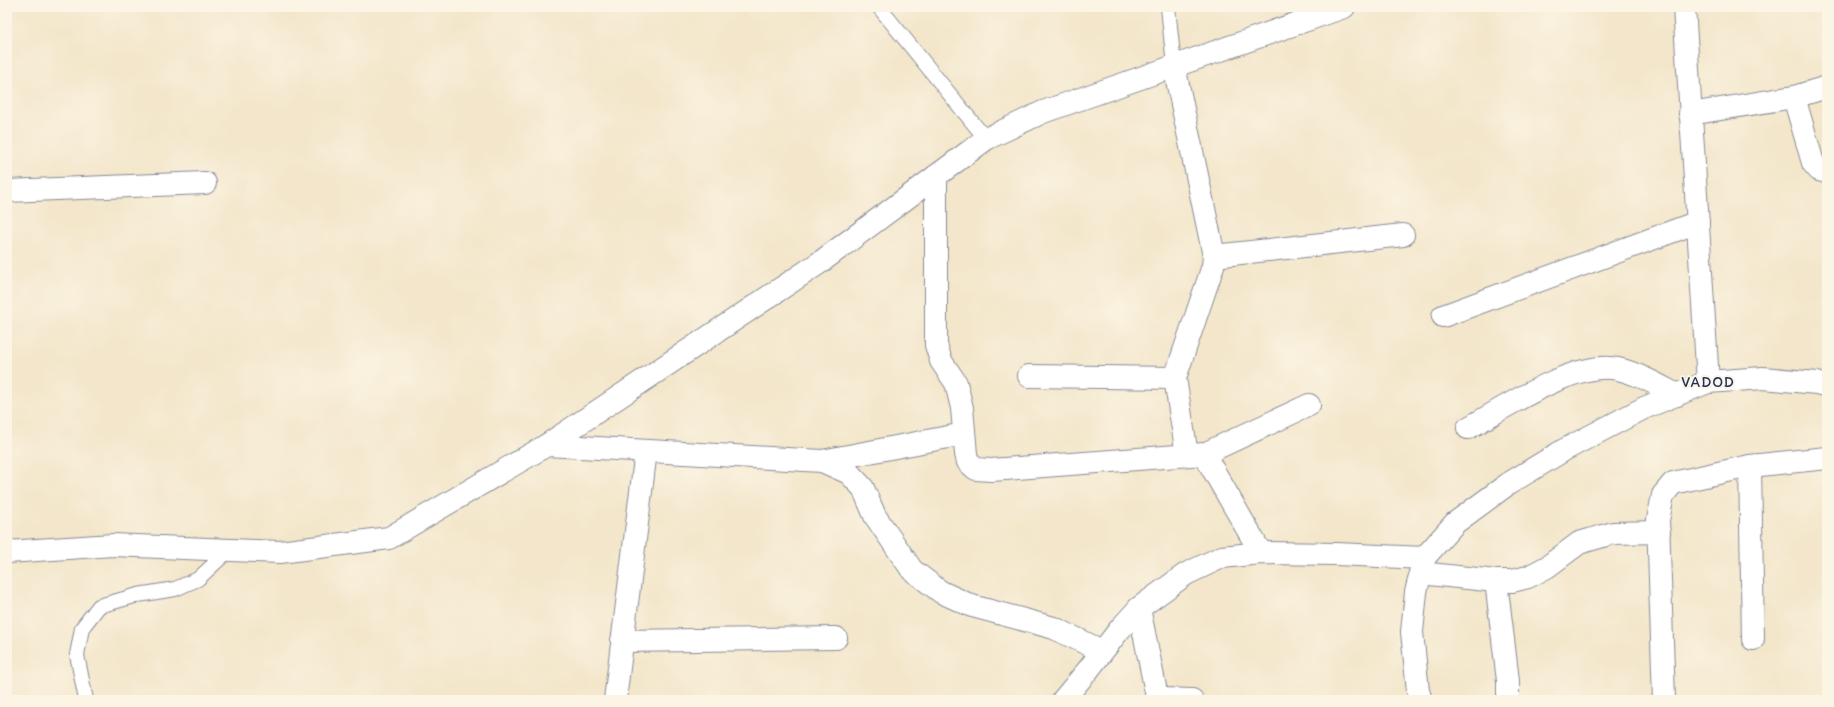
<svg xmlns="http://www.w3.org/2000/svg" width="1834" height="707" viewBox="0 0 1834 707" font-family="Itim,sans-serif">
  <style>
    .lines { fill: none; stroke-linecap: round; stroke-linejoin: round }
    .service-casing { stroke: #878a94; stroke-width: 16 }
    .minor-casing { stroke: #878a94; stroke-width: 24 }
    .service { stroke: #fff; stroke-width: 14 }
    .minor { stroke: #fff; stroke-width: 22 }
    .labels { text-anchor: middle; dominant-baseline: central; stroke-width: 4; stroke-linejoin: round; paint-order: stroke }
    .quarter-label { font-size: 15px; letter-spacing: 1px; fill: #1b2f5e; stroke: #fcf5e5 }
  </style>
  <rect width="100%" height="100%" fill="#fcf5e5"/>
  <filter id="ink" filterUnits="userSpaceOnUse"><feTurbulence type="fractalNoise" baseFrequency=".025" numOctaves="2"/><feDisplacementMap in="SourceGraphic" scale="8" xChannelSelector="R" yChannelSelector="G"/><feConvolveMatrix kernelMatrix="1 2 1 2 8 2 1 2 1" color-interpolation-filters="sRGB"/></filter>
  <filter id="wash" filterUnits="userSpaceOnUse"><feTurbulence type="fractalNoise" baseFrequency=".012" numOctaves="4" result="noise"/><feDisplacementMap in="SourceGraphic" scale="16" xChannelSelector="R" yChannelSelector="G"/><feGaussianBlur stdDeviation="0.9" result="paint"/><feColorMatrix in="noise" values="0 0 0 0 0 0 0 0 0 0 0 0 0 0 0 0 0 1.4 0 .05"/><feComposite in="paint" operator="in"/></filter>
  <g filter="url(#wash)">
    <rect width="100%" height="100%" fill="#f3e6ca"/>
  </g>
  <g filter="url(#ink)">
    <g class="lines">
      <g class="service-casing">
        <g id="service">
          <polyline points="879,7 986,139"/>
          <polyline points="1168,7 1174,66"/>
          <polyline points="86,700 77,655 82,628 99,606 138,595 175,589 198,579 229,550"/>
        </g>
      </g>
      <g class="minor-casing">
        <g id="minor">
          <polyline points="1684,7 1708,382"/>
          <polyline points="1174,66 1214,256 1213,266 1175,378 1187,455"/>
          <polyline points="1794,97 1813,163 1819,170 1827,172"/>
          <polyline points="1690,114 1794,97 1827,87"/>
          <polyline points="936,176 936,345 941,361 956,383 962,408 966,454 968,462 976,469 991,470 1204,454 1261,553"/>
          <polyline points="7,191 205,183"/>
          <polyline points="1214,256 1403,235"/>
          <polyline points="1443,316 1698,222"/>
          <polyline points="1029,376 1175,378"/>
          <path d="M1468 428C1505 408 1576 359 1618 369 1639 374 1658 385 1677 395"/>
          <polyline points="547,445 822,461 849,473 863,488 875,516 912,570 941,592 972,606 1054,628 1102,651"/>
          <polyline points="1204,454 1309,405"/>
          <polyline points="822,461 964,434"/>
          <polyline points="1750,466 1753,639"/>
          <polyline points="7,552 113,545 280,552 389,538 547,445 822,261 986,139 1043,112 1344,7"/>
          <polyline points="1420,573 1496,581 1512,581 1528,577 1547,567 1579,543 1613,533 1659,532"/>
          <polyline points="1496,581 1508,681 1508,700"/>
          <polyline points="1139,608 1156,692 1163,699 1192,700"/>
          <polyline points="622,641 836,638"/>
          <polyline points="615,700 646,451"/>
          <polyline points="1063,700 1088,670 1120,629 1139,608 1186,574 1222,557 1261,553 1336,554 1424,558 1455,523 1508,484 1564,450 1644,408 1708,382 1763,378 1817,383 1827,386"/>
          <polyline points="1421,700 1418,691 1412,632 1416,592 1424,559"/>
          <polyline points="1664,700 1658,520 1663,495 1673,483 1750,466 1827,458"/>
        </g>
      </g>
      <use href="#service" class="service"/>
      <use href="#minor" class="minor"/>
    </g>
  </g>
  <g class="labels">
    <g class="quarter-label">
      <text x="1708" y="382">VADOD</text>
    </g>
  </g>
  <rect width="1834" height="707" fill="none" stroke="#fcf5e5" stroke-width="24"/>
</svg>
